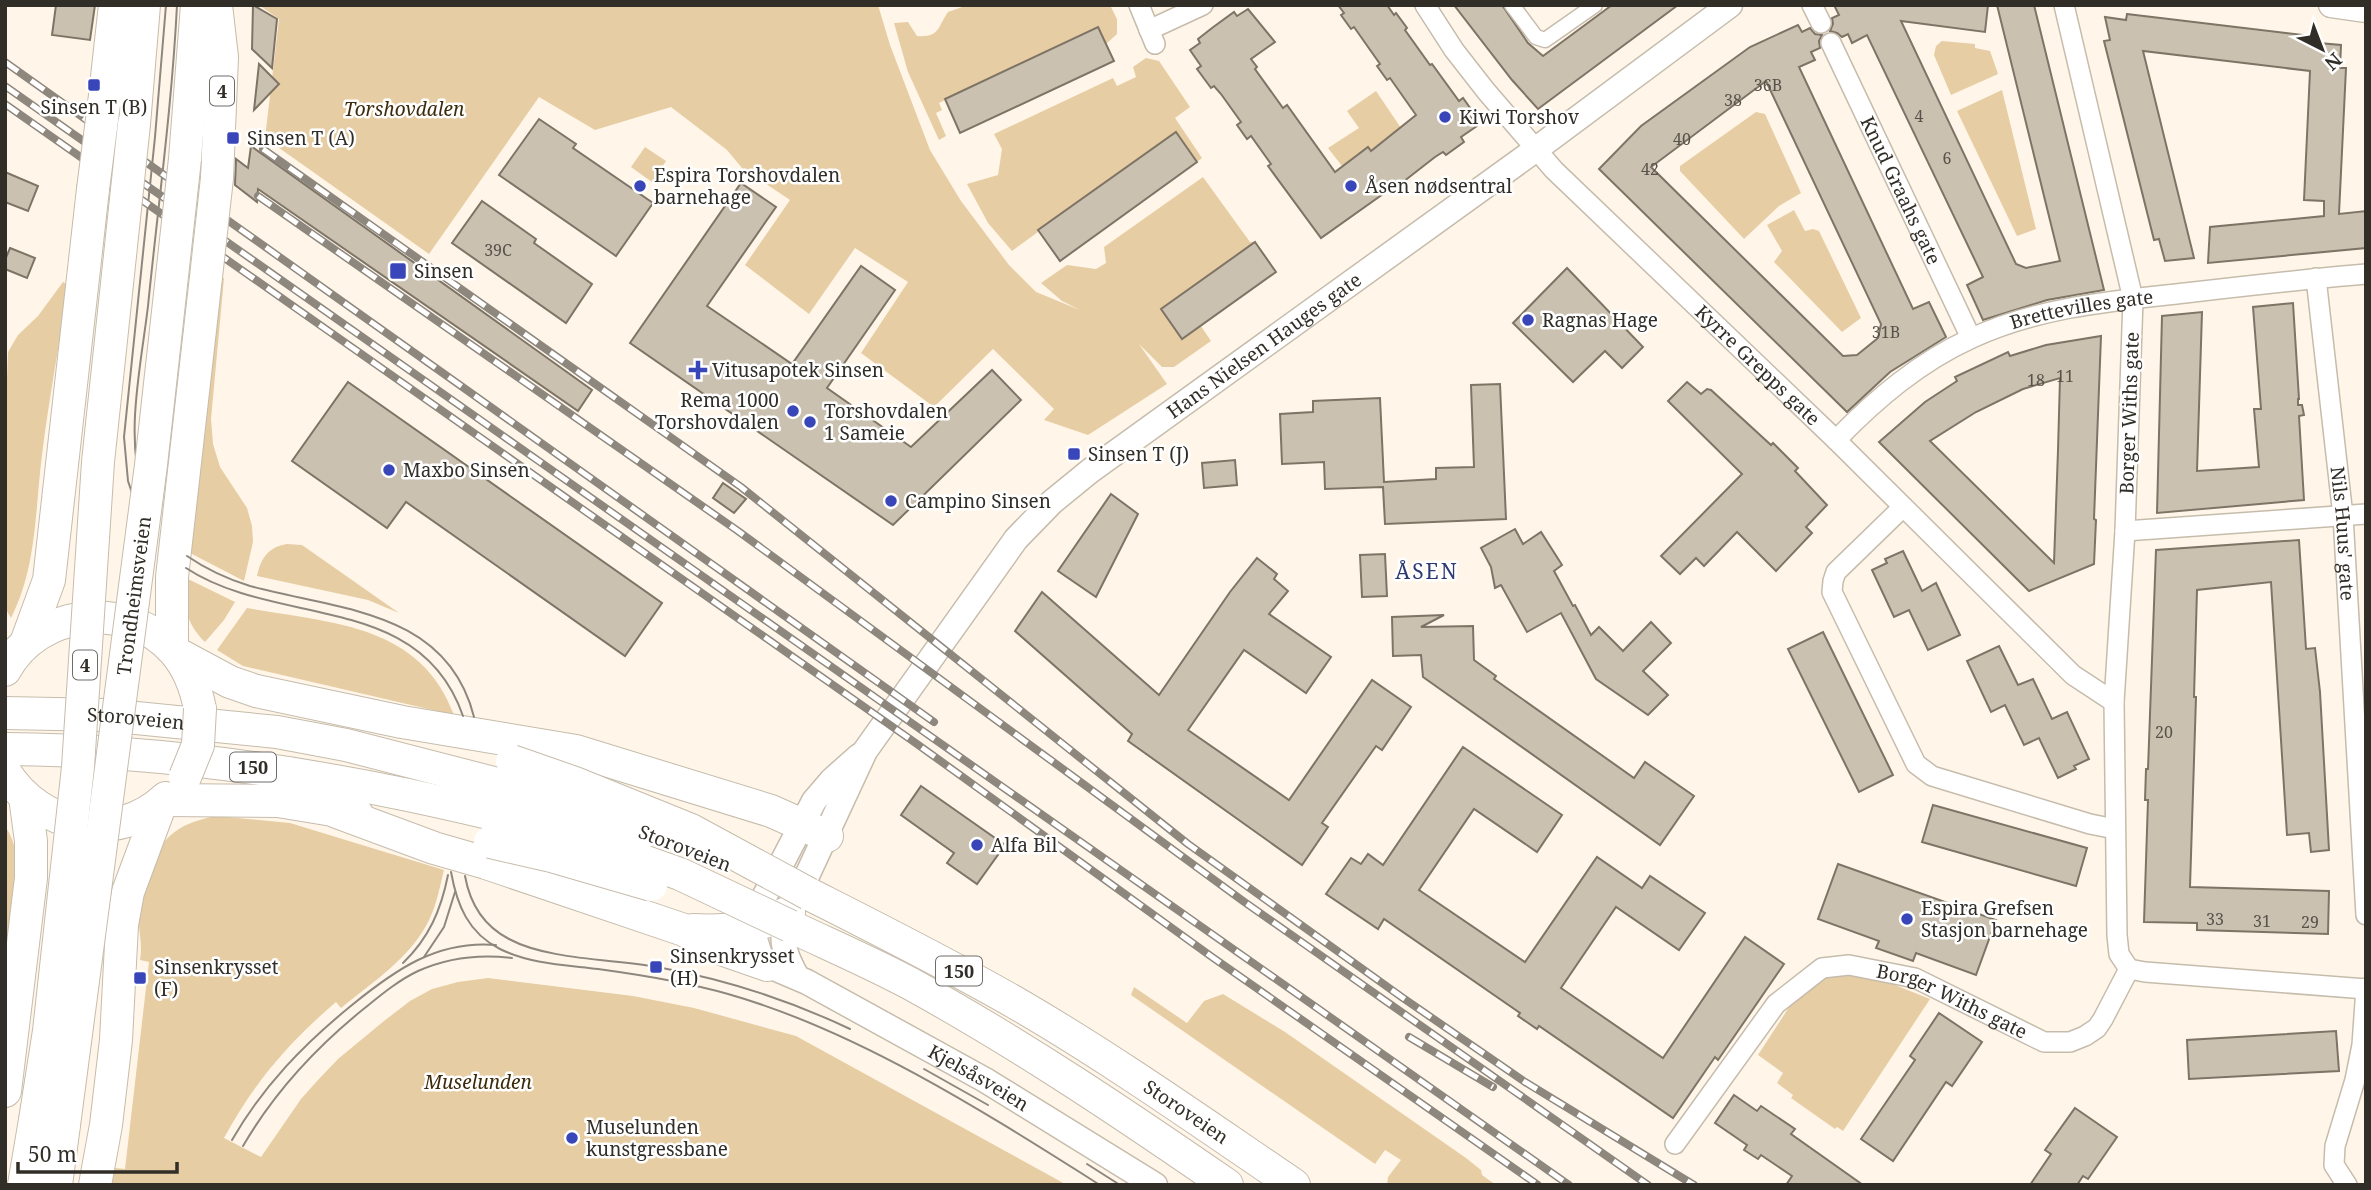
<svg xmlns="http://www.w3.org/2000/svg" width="2371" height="1190" viewBox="0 0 2371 1190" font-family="'Noto Serif',serif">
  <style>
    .green { fill: #e7cda3 }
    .building { fill: #cbc1b1; stroke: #7e7466; stroke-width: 2; fill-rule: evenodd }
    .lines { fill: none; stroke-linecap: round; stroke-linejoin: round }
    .pedestrian-casing { stroke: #c6bcac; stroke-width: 17 }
    .minor-casing { stroke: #c6bcac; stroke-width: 22 }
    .tertiary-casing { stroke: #c6bcac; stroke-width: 27 }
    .trunk-casing { stroke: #c6bcac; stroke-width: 34 }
    .pedestrian { stroke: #fff; stroke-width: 14 }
    .minor { stroke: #fff; stroke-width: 19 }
    .tertiary { stroke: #fff; stroke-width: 24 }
    .trunk { stroke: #fff; stroke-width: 32 }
    .tram { stroke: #8d877e; stroke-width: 2 }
    .rail-casing { stroke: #8d877e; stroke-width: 8 }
    .rail { stroke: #fff; stroke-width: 5; stroke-dasharray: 16; stroke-linecap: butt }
    .trunk-bridge-casing { stroke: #c6bcac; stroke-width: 34; stroke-linecap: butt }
    .trunk-bridge { stroke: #fff; stroke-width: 32 }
    .poi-dot { fill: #3846b9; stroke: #fff; stroke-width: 2.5 }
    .labels { text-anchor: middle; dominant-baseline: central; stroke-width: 5; stroke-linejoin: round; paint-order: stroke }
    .number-label { font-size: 16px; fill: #58524a }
    .shield { fill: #fff; stroke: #6f6c68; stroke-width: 2 }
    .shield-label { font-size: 18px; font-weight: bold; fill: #312d27 }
    .poi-label { font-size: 19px; fill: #312d27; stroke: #fff; text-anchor: start }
    .park-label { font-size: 19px; font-style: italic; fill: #3c2a0b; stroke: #fff }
    .street-label { font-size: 19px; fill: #312d27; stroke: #fff }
    .neighbourhood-label { font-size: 21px; letter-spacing: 2px; fill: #2e3a74; stroke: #fff }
  </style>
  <rect width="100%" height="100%" fill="#fff6e9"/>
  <g class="green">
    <polygon points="259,5 878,5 890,45 930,150 961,201 1009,265 1036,292 1080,310 1062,301 1041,283 1067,265 1096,269 1106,263 1104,247 1203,177 1250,242 1255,242 1161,309 1182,339 1201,326 1211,341 1174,367 1162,367 1139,344 1167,384 1088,435 1044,420 1054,409 993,349 934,407 861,353 908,282 855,248 809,314 745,265 790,200 742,168 727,150 671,107 595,130 539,97 429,254 265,138 279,19"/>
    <path d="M968 5H1110L1117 19V34L1106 44 1098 27 939 103 942 110 936 113 946 136 939 140 908 72 894 23 908 22 917 36C940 38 938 26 948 12Z"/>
    <polygon points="1942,41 1975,44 1975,48 1990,51 1998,74 1951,95 1934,55 1936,46"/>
    <polygon points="1146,58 1159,61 1190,107 1175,118 1202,158 1197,162 1175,132 1012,251 988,223 967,184 998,175 1002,149 994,134 1113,78 1117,86 1136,77 1133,67"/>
    <polygon points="2002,90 2036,229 2017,236 1957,111"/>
    <polygon points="1376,91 1401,128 1372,153 1367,147 1355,156 1357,160 1345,170 1328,148 1359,128 1347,111"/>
    <polygon points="1756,112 1765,114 1801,193 1779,206 1744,239 1680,171 1680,166"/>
    <polygon points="645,147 666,161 652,182 631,167"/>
    <polygon points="1794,210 1805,231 1813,229 1819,231 1861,318 1842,332 1774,262 1782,251 1767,225"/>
    <polygon points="218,278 224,278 211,419 213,444 220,467 247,508 252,526 253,542 244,581 192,554 188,548"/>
    <path d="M63 282 68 285C60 342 49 398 42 455 35 510 37 567 11 618L5 608V433L8 352 18 335 38 316Z"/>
    <path d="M287 544 302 545 399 613 368 600 257 576C261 558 268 547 287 544Z"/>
    <path d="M186 578 235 602 224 620 205 642C184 621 185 606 186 578Z"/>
    <path d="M247 608C329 623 420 623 454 715L243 666 217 650Z"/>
    <path d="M216 816 290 823 444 870C440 886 437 903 430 918 412 957 374 981 341 1008L336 1002C289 1042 253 1084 224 1138L261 1157 301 1099 318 1080 338 1059 384 1021 410 1001 432 989 458 982 488 978 633 996 694 1008 796 1036 1067 1185H111L115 1168 125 1169 149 962 140 960C143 944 138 928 138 912 138 901 143 890 146 880 158 840 174 824 216 816Z"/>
    <path d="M5 826C28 860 15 906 5 943Z"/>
    <polygon points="1851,974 1880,979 1930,999 1843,1131 1837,1127 1835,1129 1791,1098 1793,1095 1777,1083 1783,1073 1758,1055 1795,998 1823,978"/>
    <polygon points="1134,987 1187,1023 1204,1001 1223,994 1285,1032 1466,1158 1481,1170 1482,1175 1496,1185 1387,1185 1388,1177 1401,1160 1385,1150 1375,1164 1131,995"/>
  </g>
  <g class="building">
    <polygon points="56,5 95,5 90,40 52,35"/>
    <polygon points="253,5 277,19 272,68 252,49"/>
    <polygon points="1338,5 1387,5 1394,15 1396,13 1407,28 1405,30 1430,65 1432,64 1459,101 1463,98 1473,112 1469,115 1477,126 1461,137 1464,142 1446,155 1443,152 1435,157 1394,189 1393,187 1321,238 1268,166 1271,164 1251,136 1247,139 1237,125 1241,122 1221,94 1214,86 1211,88 1197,69 1201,66 1190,50 1200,43 1198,39 1212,28 1234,12 1237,16 1248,9 1275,42 1251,59 1257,67 1255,69 1283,108 1287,105 1335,172 1368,147 1371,151 1416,115 1390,78 1387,80 1377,66 1380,64 1354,27 1351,29 1341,15 1344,13"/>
    <polygon points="1454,5 1502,5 1528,43 1543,56 1612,5 1678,5 1538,109 1512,80"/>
    <polygon points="1834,5 1988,5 1985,32 1901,21 2016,264 2026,268 2060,261 1997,5 2034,5 2104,290 2047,300 1983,320 1967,285 1983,277 1867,35 1852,43 1848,34 1842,37 1837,33 1830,31 1833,24 1832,18 1839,15"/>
    <polygon points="2127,14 2320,37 2319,43 2341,45 2340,68 2346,68 2339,214 2366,211 2366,248 2208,263 2210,227 2324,216 2324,201 2304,200 2310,71 2143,51 2194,258 2165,261 2159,239 2154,240 2104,41 2110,40 2105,17 2126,20"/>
    <path d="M1798 25 1802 32 1810 28 1815 34 1822 35 1819 41 1820 48 1811 52 1815 60 1799 67 1913 309 1929 302 1946 337 1890 372 1847 412 1599 169 1641 126 1750 47ZM1766 81 1881 324 1878 338 1857 355 1843 356 1651 167Z"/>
    <polygon points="1098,27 1114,61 960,133 945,99"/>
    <polygon points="259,64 279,84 254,110"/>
    <polygon points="539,119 576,144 573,148 653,203 616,256 499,175"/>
    <polygon points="1176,132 1197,162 1060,261 1038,230"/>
    <polygon points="251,146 592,390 578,411 258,189 257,202 235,185 236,159 248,168"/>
    <polygon points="5,172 38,186 28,211 5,202"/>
    <polygon points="741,183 776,207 707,306 792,364 861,266 895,290 827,388 911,447 992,370 1021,400 893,525 630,343"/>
    <polygon points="482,201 536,239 534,243 592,284 566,323 452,243"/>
    <polygon points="1255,242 1276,272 1182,339 1161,309"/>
    <polygon points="10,248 35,258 27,278 5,269 5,260"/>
    <polygon points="1567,268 1643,347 1622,368 1605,351 1573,382 1513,323"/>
    <polygon points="2293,303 2299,399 2298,399 2298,405 2302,405 2304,415 2299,416 2304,500 2157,513 2162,316 2202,312 2197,471 2259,467 2254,409 2261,409 2253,307"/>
    <path d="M2101 336 2094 519 2096 520 2094 564 2029 591 1879 442 1925 402 1957 381 1955 377 2008 352 2010 356 2046 345ZM2060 378 2058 450 2054 563 1930 441 1976 412 2023 389Z"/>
    <polygon points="348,382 662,603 625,656 406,502 387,528 292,461"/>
    <polygon points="1687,382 1701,394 1707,389 1711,390 1771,445 1773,443 1798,468 1795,471 1827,505 1806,527 1812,533 1776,571 1737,532 1704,566 1696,558 1680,574 1661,556 1742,474 1668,401"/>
    <polygon points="1500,384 1506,519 1385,524 1383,487 1325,489 1324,462 1282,464 1280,414 1313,412 1313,401 1380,398 1384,482 1436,479 1436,468 1474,467 1471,385"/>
    <polygon points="1235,460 1237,485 1204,488 1202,463"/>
    <polygon points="723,483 746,499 734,513 713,498"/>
    <polygon points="1111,494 1138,514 1096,597 1058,571"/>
    <polygon points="1515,529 1523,544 1541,532 1562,565 1554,571 1573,606 1575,605 1591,635 1599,627 1623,651 1651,622 1671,643 1643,671 1668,695 1648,715 1596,679 1561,613 1527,632 1501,585 1495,588 1491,567 1481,548"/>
    <polygon points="2299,540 2306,649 2315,648 2320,692 2329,850 2311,852 2309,833 2287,835 2271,582 2197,590 2194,697 2196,697 2190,887 2329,891 2328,934 2197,930 2197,923 2144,922 2148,800 2145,800 2146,769 2148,769 2156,550"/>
    <polygon points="1903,551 1922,591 1936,583 1960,635 1928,650 1909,610 1894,617 1872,570 1887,563 1885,559"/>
    <polygon points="1385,554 1387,596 1362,597 1360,555"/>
    <polygon points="1257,558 1277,574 1274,579 1288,591 1269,614 1331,657 1306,693 1244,650 1188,730 1289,800 1372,680 1411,707 1382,750 1376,746 1322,823 1328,827 1302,865 1128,741 1132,734 1015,631 1042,592 1159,695 1230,592"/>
    <polygon points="1444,615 1421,627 1473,626 1474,660 1496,676 1494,679 1634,778 1645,762 1694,796 1660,845 1423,677 1421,655 1393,656 1392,617"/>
    <polygon points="1823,632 1893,775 1859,792 1788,649"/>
    <polygon points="1999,646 2018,685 2033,679 2052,719 2067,712 2089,759 2074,766 2076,769 2058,778 2039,738 2024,745 2005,705 1991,712 1967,661"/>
    <polygon points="1463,747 1562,815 1537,852 1474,809 1419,890 1525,962 1597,857 1642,888 1650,876 1705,913 1679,950 1616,907 1561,988 1663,1058 1745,937 1784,964 1718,1060 1715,1057 1673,1118 1539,1026 1537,1029 1518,1016 1520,1013 1384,919 1378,929 1326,894 1351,858 1361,864 1368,854 1383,865"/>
    <polygon points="921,786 1005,845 977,884 947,863 954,853 901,815"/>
    <polygon points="1933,805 2087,848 2076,886 1922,842"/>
    <polygon points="1838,864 1996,920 1976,975 1916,953 1913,961 1876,948 1879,941 1818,919"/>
    <polygon points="1939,1013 1982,1042 1952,1086 1946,1082 1893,1161 1861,1139 1915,1060 1910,1056"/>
    <polygon points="2336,1031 2339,1071 2189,1079 2187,1040"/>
    <polygon points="1734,1095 1757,1111 1761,1106 1795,1129 1791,1134 1863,1185 1786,1185 1792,1176 1761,1155 1758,1159 1744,1150 1747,1145 1715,1123"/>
    <polygon points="2075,1108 2117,1137 2088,1179 2083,1176 2077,1185 2030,1185 2051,1154 2045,1150"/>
  </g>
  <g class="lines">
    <g class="pedestrian-casing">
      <polyline id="pedestrian" points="1512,5 1536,37 1545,40 1595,5"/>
    </g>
    <g class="minor-casing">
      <g id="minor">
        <polyline points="1139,5 1155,44"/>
        <path id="s1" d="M1425 5 1454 50 1486 91 1554 170 1836 440 2073 675 2114 702"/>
        <polyline points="1812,5 1821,23"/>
        <polyline points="2064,5 2133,299 2125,531 2114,702 2117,935 2119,954 2129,969"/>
        <polyline points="1149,30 1203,5"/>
        <path id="s2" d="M1831 43 1971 338"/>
        <path id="s3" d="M2316 278 2343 516 2366 915"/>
        <path id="s4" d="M1836 440C1876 399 1919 362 1972 338 2039 307 2112 301 2185 293 2245 286 2305 279 2366 274"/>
        <polyline points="1903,507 1836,572 1833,581 1832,592 1916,764 1932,776 2090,824 2115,829"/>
        <polyline points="2125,531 2366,514"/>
        <polyline points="2129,969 2145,972 2366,989"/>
        <path id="s5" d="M1675 1144 1776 1004 1822 968 1849 965 1915 978 2044 1042H2070L2085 1036 2097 1028 2103 1019 2129 969"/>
        <polyline points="2347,1185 2334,1165 2335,1146 2355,1080 2362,1045 2366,988"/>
      </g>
    </g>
    <g class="tertiary-casing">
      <g id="tertiary">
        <polyline points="2331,5 2366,10"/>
        <path id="s6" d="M859 756 832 780 814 801 761 903 754 926V936L761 958 767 965 807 982 985 1080 1155 1185"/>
        <path id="s7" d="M797 977C787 959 780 944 785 923L865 751 1016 539 1052 502 1090 471 1535 150 1730 5"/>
      </g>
    </g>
    <g class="trunk-casing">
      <g id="trunk">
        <polyline points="216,5 222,57 217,178"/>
        <polyline points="104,104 115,5"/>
        <polyline points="134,124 144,5"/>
        <polyline points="185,159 197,5"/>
        <polyline points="26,643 49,580 93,189"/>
        <polyline points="172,648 172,577 206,277"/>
        <polyline points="176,653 230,682 256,691 402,722 576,751 771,811 827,836"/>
        <path d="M5 670C38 609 128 599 174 651 189 668 196 688 200 709"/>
        <path id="s8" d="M5 713 106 715 277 732 346 745 505 786"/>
        <path d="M5 749C172 750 336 776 497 815"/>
        <path d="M5 772C40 828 116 845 166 798"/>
        <polyline points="164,800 278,801 357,814"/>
        <polyline points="337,812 434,848 486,863 684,930 718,948 767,965"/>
        <path id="s9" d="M809 894C880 930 952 966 1021 1006 1115 1061 1204 1124 1294 1185"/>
        <path d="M790 926C830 945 872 963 911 984 1020 1044 1124 1114 1227 1185"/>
        <path d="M693 930C730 932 755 928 789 912"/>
        <polyline points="5,1091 31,878 31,841 25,797"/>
        <polyline points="24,1185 35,1120"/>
        <polyline points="56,1185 64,1125"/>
        <polyline points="95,1185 106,1125 116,1040 122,925 128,892 161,803"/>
      </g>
    </g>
    <use href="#pedestrian" class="pedestrian"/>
    <use href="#minor" class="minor"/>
    <use href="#tertiary" class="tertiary"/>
    <use href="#trunk" class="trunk"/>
    <g class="tram">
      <path d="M144 496C124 438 141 366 148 306 158 206 172 106 177 5"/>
      <polyline points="135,502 128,481 124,437 155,137 166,5"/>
      <path d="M187 556C206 569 227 579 250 586 336 610 447 609 474 717"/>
      <path d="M186 568C277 628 420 591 463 716"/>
      <path d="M451 872C457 905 468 933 500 949 530 964 566 965 598 969 642 975 686 982 728 994 858 1031 986 1113 1100 1185"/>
      <path d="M465 876C470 904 484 926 509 939 548 960 613 959 657 967 724 979 789 1000 850 1029"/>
      <polyline points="424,957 444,927 455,892"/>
      <path d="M403 963C429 938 441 910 448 875"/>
      <polyline points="924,1069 988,1105"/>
      <path d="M232 1140C263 1086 304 1044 352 1005 395 970 437 940 496 945"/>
      <path d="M243 1146C275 1091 316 1047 366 1007 382 994 399 980 418 971 447 958 480 954 512 958"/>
      <polyline points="1087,1164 1120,1185"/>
    </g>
    <g class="rail-casing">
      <g id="rail">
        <polyline points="5,62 934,722"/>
        <polyline points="5,86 1569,1185"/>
        <polyline points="5,104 917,744 1212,957 1538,1185"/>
        <polyline points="263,149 741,487 1188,844 1403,998 1525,1082 1694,1185"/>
        <polyline points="258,196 738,531 1243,901 1648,1185"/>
        <polyline points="1409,1037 1493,1087"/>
      </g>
    </g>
    <use href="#rail" class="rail"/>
    <g class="trunk-bridge-casing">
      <g id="trunk-bridge">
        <polyline points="93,189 104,104"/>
        <polyline points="206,277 217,178"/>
        <polyline points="512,761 575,783 691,830 809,894"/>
        <polyline points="185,777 198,745 200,709"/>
        <polyline points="505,786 644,832"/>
        <polyline points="497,815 615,851 680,874 790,926"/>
        <polyline points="490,842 551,856 651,885"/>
        <polyline points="35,1120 49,1031 78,767 98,462 134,124"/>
        <path id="s10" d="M64 1125 151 465 185 159"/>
      </g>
    </g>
    <use href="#trunk-bridge" class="trunk-bridge"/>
  </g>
  <g class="poi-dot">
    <rect x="87" y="78" width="14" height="14" rx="3.5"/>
    <circle cx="1445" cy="117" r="7"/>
    <rect x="226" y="131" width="14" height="14" rx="3.5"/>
    <circle cx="640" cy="186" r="7"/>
    <circle cx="1351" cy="186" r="7"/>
    <rect x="389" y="262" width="18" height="18" rx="3.5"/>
    <circle cx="1528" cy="320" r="7"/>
    <path d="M694.5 359.5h7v7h7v7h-7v7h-7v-7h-7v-7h7z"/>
    <circle cx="793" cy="411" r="7"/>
    <circle cx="810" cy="422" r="7"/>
    <rect x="1067" y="447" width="14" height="14" rx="3.5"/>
    <circle cx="389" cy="470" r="7"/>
    <circle cx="891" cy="501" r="7"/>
    <circle cx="977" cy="845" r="7"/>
    <circle cx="1907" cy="919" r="7"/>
    <rect x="649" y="960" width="14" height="14" rx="3.5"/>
    <rect x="133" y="971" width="14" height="14" rx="3.5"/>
    <circle cx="572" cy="1138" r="7"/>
  </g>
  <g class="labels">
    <g class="number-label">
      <text x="1768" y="85">36B</text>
      <text x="1733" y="100">38</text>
      <text x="1919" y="116">4</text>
      <text x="1682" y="139">40</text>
      <text x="1947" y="158">6</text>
      <text x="1650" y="169">42</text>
      <text x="498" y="250">39C</text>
      <text x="1886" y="332">31B</text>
      <text x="2065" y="376">11</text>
      <text x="2036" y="380">18</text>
      <text x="2164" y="732">20</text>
      <text x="2215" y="919">33</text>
      <text x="2262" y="921">31</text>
      <text x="2310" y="922">29</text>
    </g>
    <g class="shield">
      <rect x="210" y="76.5" width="24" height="29" rx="5"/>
      <rect x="73" y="650.5" width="24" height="29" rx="5"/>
      <rect x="230" y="752.5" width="46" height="29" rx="5"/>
      <rect x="936" y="956.5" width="46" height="29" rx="5"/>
    </g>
    <g class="shield-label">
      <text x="222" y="91">4</text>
      <text x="85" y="665">4</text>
      <text x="253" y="767">150</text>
      <text x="959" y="971">150</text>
    </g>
    <g class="poi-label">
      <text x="94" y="107" text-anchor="middle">Sinsen T (B)</text>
      <text x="1459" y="117">Kiwi Torshov</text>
      <text x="247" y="138">Sinsen T (A)</text>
      <text x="654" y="175">Espira Torshovdalen<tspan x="654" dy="22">barnehage</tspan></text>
      <text x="1365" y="186">Åsen nødsentral</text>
      <text x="414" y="271">Sinsen</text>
      <text x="1542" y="320">Ragnas Hage</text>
      <text x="712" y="370">Vitusapotek Sinsen</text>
      <text x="779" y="400" text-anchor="end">Rema 1000<tspan x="779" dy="22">Torshovdalen</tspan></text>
      <text x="824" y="411">Torshovdalen<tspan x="824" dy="22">1 Sameie</tspan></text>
      <text x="1088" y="454">Sinsen T (J)</text>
      <text x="403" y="470">Maxbo Sinsen</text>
      <text x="905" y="501">Campino Sinsen</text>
      <text x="991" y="845">Alfa Bil</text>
      <text x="1921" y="908">Espira Grefsen<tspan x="1921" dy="22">Stasjon barnehage</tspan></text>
      <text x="670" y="956">Sinsenkrysset<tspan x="670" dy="22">(H)</tspan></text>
      <text x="154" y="967">Sinsenkrysset<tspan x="154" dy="22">(F)</tspan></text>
      <text x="586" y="1127">Muselunden<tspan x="586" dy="22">kunstgressbane</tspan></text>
    </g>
    <g class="park-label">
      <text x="404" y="109">Torshovdalen</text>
      <text x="478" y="1082">Muselunden</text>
    </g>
    <g class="street-label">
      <text stroke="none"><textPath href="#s2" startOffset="163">Knud Graahs gate</textPath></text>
      <text stroke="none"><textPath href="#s4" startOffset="285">Brettevilles gate</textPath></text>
      <text stroke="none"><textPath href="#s7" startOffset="822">Hans Nielsen Hauges gate</textPath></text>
      <text stroke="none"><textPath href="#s1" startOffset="492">Kyrre Grepps gate</textPath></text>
      <text transform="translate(2129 413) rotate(-88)">Borger Withs gate</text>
      <text stroke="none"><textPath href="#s3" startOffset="257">Nils Huus' gate</textPath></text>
      <text stroke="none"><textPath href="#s10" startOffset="534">Trondheimsveien</textPath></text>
      <text stroke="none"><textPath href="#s8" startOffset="131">Storoveien</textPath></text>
      <text transform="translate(685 848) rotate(21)">Storoveien</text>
      <text stroke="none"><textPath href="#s5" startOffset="368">Borger Withs gate</textPath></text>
      <text stroke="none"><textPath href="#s6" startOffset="485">Kjelsåsveien</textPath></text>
      <text stroke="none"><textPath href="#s9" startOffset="436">Storoveien</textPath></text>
    </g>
    <g class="neighbourhood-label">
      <text x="1427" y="571">ÅSEN</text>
    </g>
  </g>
  <rect width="2371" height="1190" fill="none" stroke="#312d27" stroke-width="14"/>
  <g transform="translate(2322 49) rotate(138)" stroke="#ffffff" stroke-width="5" paint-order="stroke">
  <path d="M0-5L12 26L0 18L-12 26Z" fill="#312d27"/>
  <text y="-10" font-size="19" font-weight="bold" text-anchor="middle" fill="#312d27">N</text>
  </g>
  <path d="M18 1162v10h159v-10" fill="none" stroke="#312d27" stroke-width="3.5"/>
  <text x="28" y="1162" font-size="21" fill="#312d27" stroke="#ffffff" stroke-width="5" paint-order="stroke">50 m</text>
</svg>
